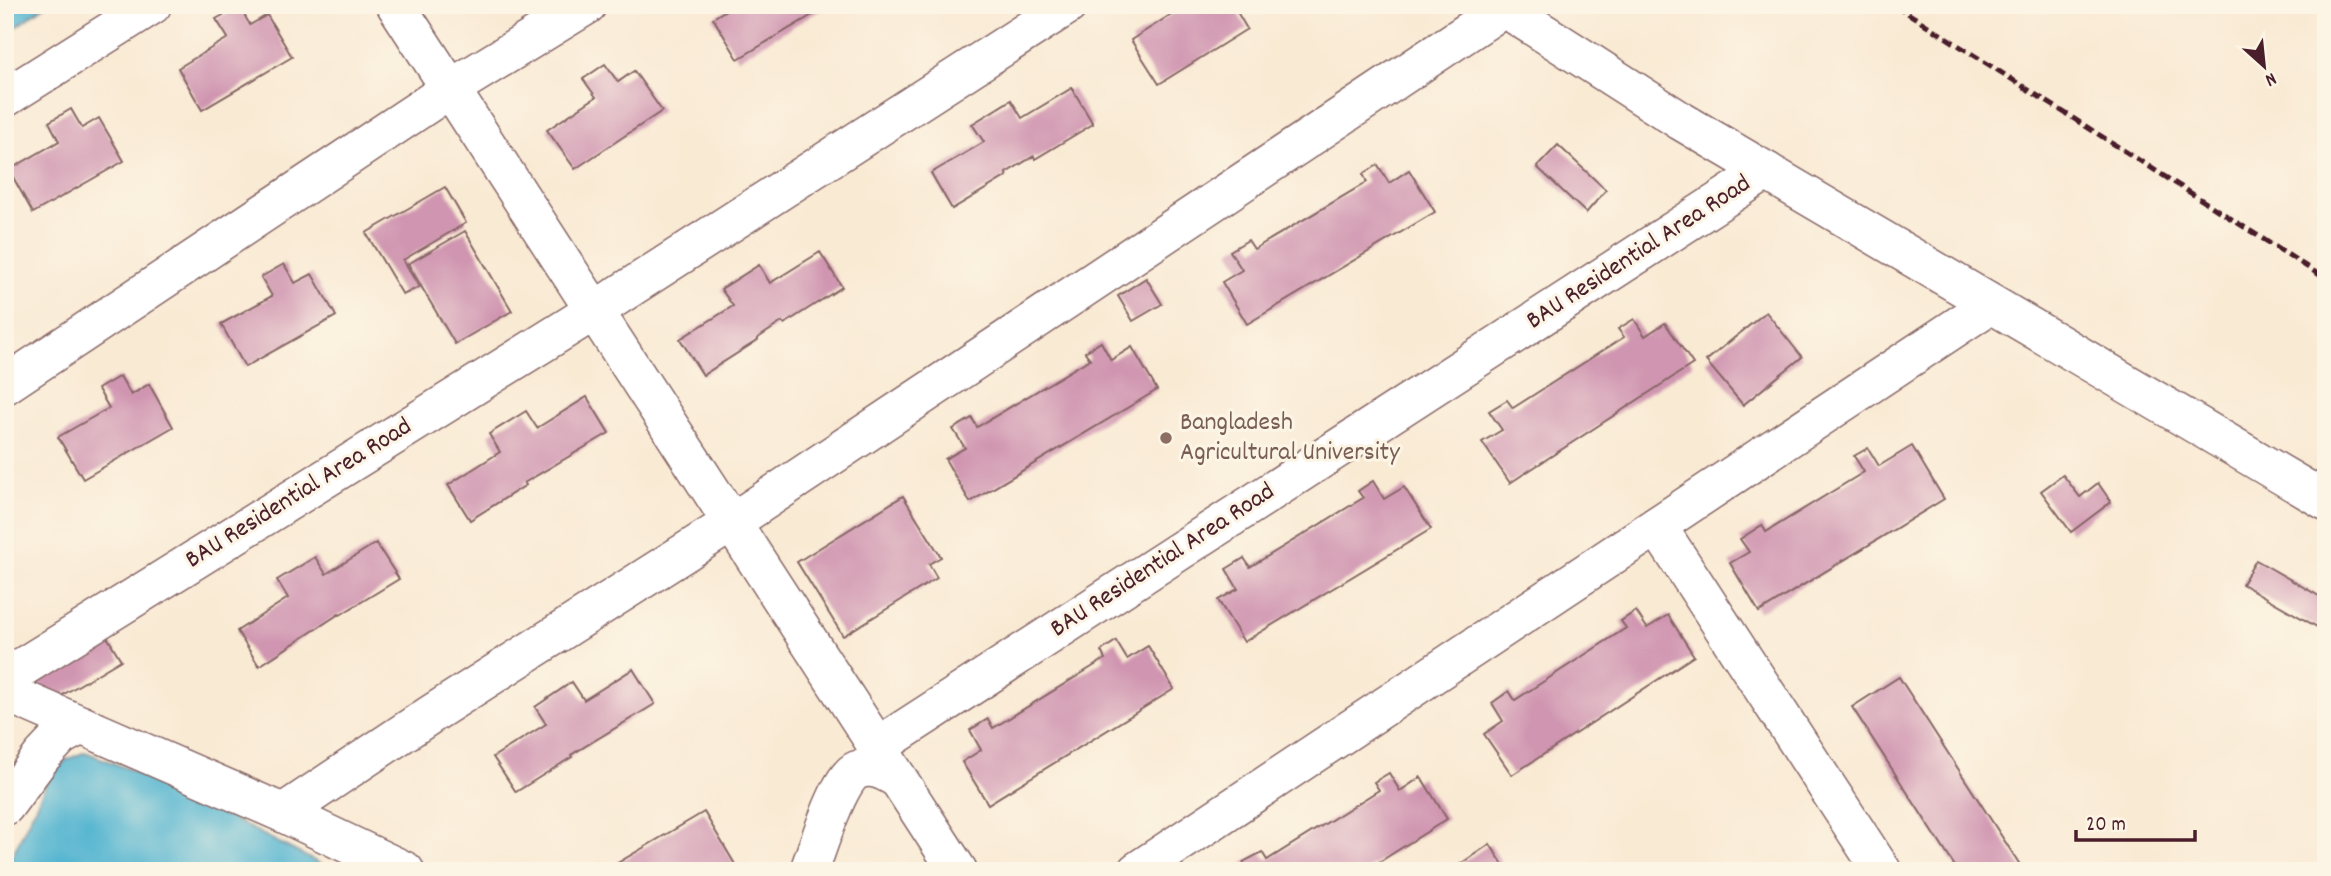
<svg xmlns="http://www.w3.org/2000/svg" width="2331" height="876" viewBox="0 0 2331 876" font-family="Dekko,sans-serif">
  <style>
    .water { fill: #51b4d0; stroke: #4e6a7e; stroke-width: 2 }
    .building { fill: #d096b1 }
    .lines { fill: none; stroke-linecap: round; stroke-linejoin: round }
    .minor-casing { stroke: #876666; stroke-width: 41 }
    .minor { stroke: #fff; stroke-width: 38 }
    .rail { stroke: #4a1f2b; stroke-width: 5; stroke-dasharray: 10 5; stroke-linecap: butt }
    .education-dot { fill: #8d6e63; stroke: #fcf5e5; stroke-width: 2.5 }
    .labels { text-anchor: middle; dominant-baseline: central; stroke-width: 6; stroke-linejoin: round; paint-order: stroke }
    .street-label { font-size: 26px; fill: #4a1f2b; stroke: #fcf5e5 }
    .education-label { font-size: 26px; fill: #785e54; stroke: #fcf5e5; text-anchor: start }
  </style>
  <rect width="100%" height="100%" fill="#fcf5e5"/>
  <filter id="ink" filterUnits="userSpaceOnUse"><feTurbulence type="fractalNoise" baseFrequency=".0143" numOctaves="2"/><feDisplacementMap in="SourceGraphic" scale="14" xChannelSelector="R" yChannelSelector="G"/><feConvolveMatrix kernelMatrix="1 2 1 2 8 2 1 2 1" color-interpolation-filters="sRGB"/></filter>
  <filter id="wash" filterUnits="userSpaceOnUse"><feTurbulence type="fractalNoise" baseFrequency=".00686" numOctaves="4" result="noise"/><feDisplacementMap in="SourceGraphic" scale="28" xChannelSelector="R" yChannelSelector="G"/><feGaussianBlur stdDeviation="1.57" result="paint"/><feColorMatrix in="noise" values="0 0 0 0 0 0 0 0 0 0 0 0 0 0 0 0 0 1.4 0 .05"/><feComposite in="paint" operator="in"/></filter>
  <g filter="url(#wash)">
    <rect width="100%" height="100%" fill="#f9ead4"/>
    <g class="water">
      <polygon points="5,5 46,5 5,35"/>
      <polygon points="85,752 154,779 334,871 5,871 51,773 66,760"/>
    </g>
    <g id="blocks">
      <g class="building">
        <polygon points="734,5 829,5 738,59 713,18"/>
        <polygon points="1186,5 1233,5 1247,29 1159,84 1131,40"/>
        <polygon points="239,6 250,25 267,15 292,57 202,110 178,68 228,38 216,19"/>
        <polygon points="605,64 618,82 634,71 662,111 575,169 547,130 596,97 583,79"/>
        <polygon points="1072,88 1093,124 1035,159 1034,156 1006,173 1007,176 952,209 931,173 984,142 972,124 1011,100 1022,118"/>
        <polygon points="71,109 82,128 99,118 124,161 33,213 9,170 59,141 49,122"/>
        <polygon points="1558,145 1606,190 1586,213 1537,167"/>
        <polygon points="1378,165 1389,183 1409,170 1435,212 1247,324 1222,282 1242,270 1230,251 1248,240 1254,249 1367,182 1363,174"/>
        <polygon points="445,187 466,223 403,260 419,287 403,295 366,233"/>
        <polygon points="465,231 512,311 455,344 408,264"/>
        <polygon points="820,252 842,287 784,324 782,322 758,338 758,340 703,375 680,339 733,306 721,289 759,265 770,283"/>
        <polygon points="284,264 295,283 312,274 336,316 245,367 221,324 272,296 261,277"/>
        <polygon points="1146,278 1162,304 1133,321 1118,296"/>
        <polygon points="1766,312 1802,357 1743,405 1706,361"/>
        <polygon points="1634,319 1645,336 1665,323 1693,364 1510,483 1482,442 1502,430 1489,411 1507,400 1513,408 1624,337 1618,329"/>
        <polygon points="1101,342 1111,360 1132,347 1157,390 970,502 945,459 965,448 953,429 972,418 977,427 1090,359 1085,352"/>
        <polygon points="120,376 131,395 149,384 173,427 83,479 58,437 109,408 98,389"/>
        <polygon points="587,397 609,433 524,483 526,485 470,520 448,485 500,452 489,434 526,411 537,428"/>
        <polygon points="1912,446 1944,499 1759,612 1730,563 1749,552 1740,539 1762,525 1766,532 1864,472 1854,456 1868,448 1879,466"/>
        <polygon points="2063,475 2080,497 2098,483 2111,502 2071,532 2041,491"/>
        <polygon points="1373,481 1384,499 1404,487 1431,529 1244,642 1218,600 1238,589 1226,569 1244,558 1250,567 1363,498 1358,491"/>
        <polygon points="903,496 941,557 929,564 937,578 843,636 797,562"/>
        <polygon points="376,543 399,579 340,615 339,614 259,666 237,631 288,598 277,580 315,557 326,574"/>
        <polygon points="2256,560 2326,600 2326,632 2242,584"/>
        <polygon points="1636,611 1647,628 1668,615 1694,656 1512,775 1484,734 1503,721 1492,703 1509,691 1515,700 1626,628 1621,621"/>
        <polygon points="106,635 121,660 49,703 34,678"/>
        <polygon points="1116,641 1127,659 1148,646 1174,689 988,804 962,762 981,750 970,730 988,719 993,728 1105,659 1101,651"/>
        <polygon points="633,669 655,704 571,755 572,757 516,792 493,757 546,724 535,707 572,682 584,700"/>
        <polygon points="1899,677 2024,871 1958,871 1852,707"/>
        <polygon points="1389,773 1400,791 1421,777 1447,819 1365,871 1249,871 1243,862 1262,852 1267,860 1379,790 1374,782"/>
        <polygon points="704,812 739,871 604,871"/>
        <polygon points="1490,844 1507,871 1459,871 1456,867"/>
      </g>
    </g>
  </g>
  <g filter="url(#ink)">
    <use href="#blocks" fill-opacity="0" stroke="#876666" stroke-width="2"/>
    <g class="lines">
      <g class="minor-casing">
        <g id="minor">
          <polyline points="396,5 958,871"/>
          <polyline points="1500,5 1681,121 2326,501"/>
          <polyline points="5,98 152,5"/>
          <polyline points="5,385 450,89 587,5"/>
          <polyline points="1657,526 1882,871"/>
          <polyline points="5,678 594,311 1068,5"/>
          <polyline points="5,692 283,813 405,871"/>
          <polyline points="877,747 1766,171"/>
          <polyline points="5,806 42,756 61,736 81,725"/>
          <polyline points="283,813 433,713 731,523 1504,8"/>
          <path d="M809 871C817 850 839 777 857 770 873 764 885 771 898 779"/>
          <polyline points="1137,871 1991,304"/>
        </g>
      </g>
      <use href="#minor" class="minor"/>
      <polyline class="rail" points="1895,5 2326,279"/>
    </g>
  </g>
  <circle class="education-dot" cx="1166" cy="438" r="7"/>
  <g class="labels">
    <g class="street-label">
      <text transform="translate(1639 253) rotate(-33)">BAU Residential Area Road</text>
      <text transform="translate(299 494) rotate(-32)">BAU Residential Area Road</text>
      <text transform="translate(1163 561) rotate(-33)">BAU Residential Area Road</text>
    </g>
    <g class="education-label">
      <text x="1180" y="423">Bangladesh<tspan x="1180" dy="30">Agricultural University</tspan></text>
    </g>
  </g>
  <rect width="2331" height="876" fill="none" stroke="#fcf5e5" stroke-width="28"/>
  <g transform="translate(2264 66) rotate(153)" stroke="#fcf5e5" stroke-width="5" paint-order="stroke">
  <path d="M0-5L12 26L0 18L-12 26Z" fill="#4a1f2b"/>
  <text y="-10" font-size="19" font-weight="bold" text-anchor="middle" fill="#4a1f2b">N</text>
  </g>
  <path d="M2076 830v10h119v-10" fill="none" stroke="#4a1f2b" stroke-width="3.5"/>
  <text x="2086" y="830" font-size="21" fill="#4a1f2b" stroke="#fcf5e5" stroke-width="5" paint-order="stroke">20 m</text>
</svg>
